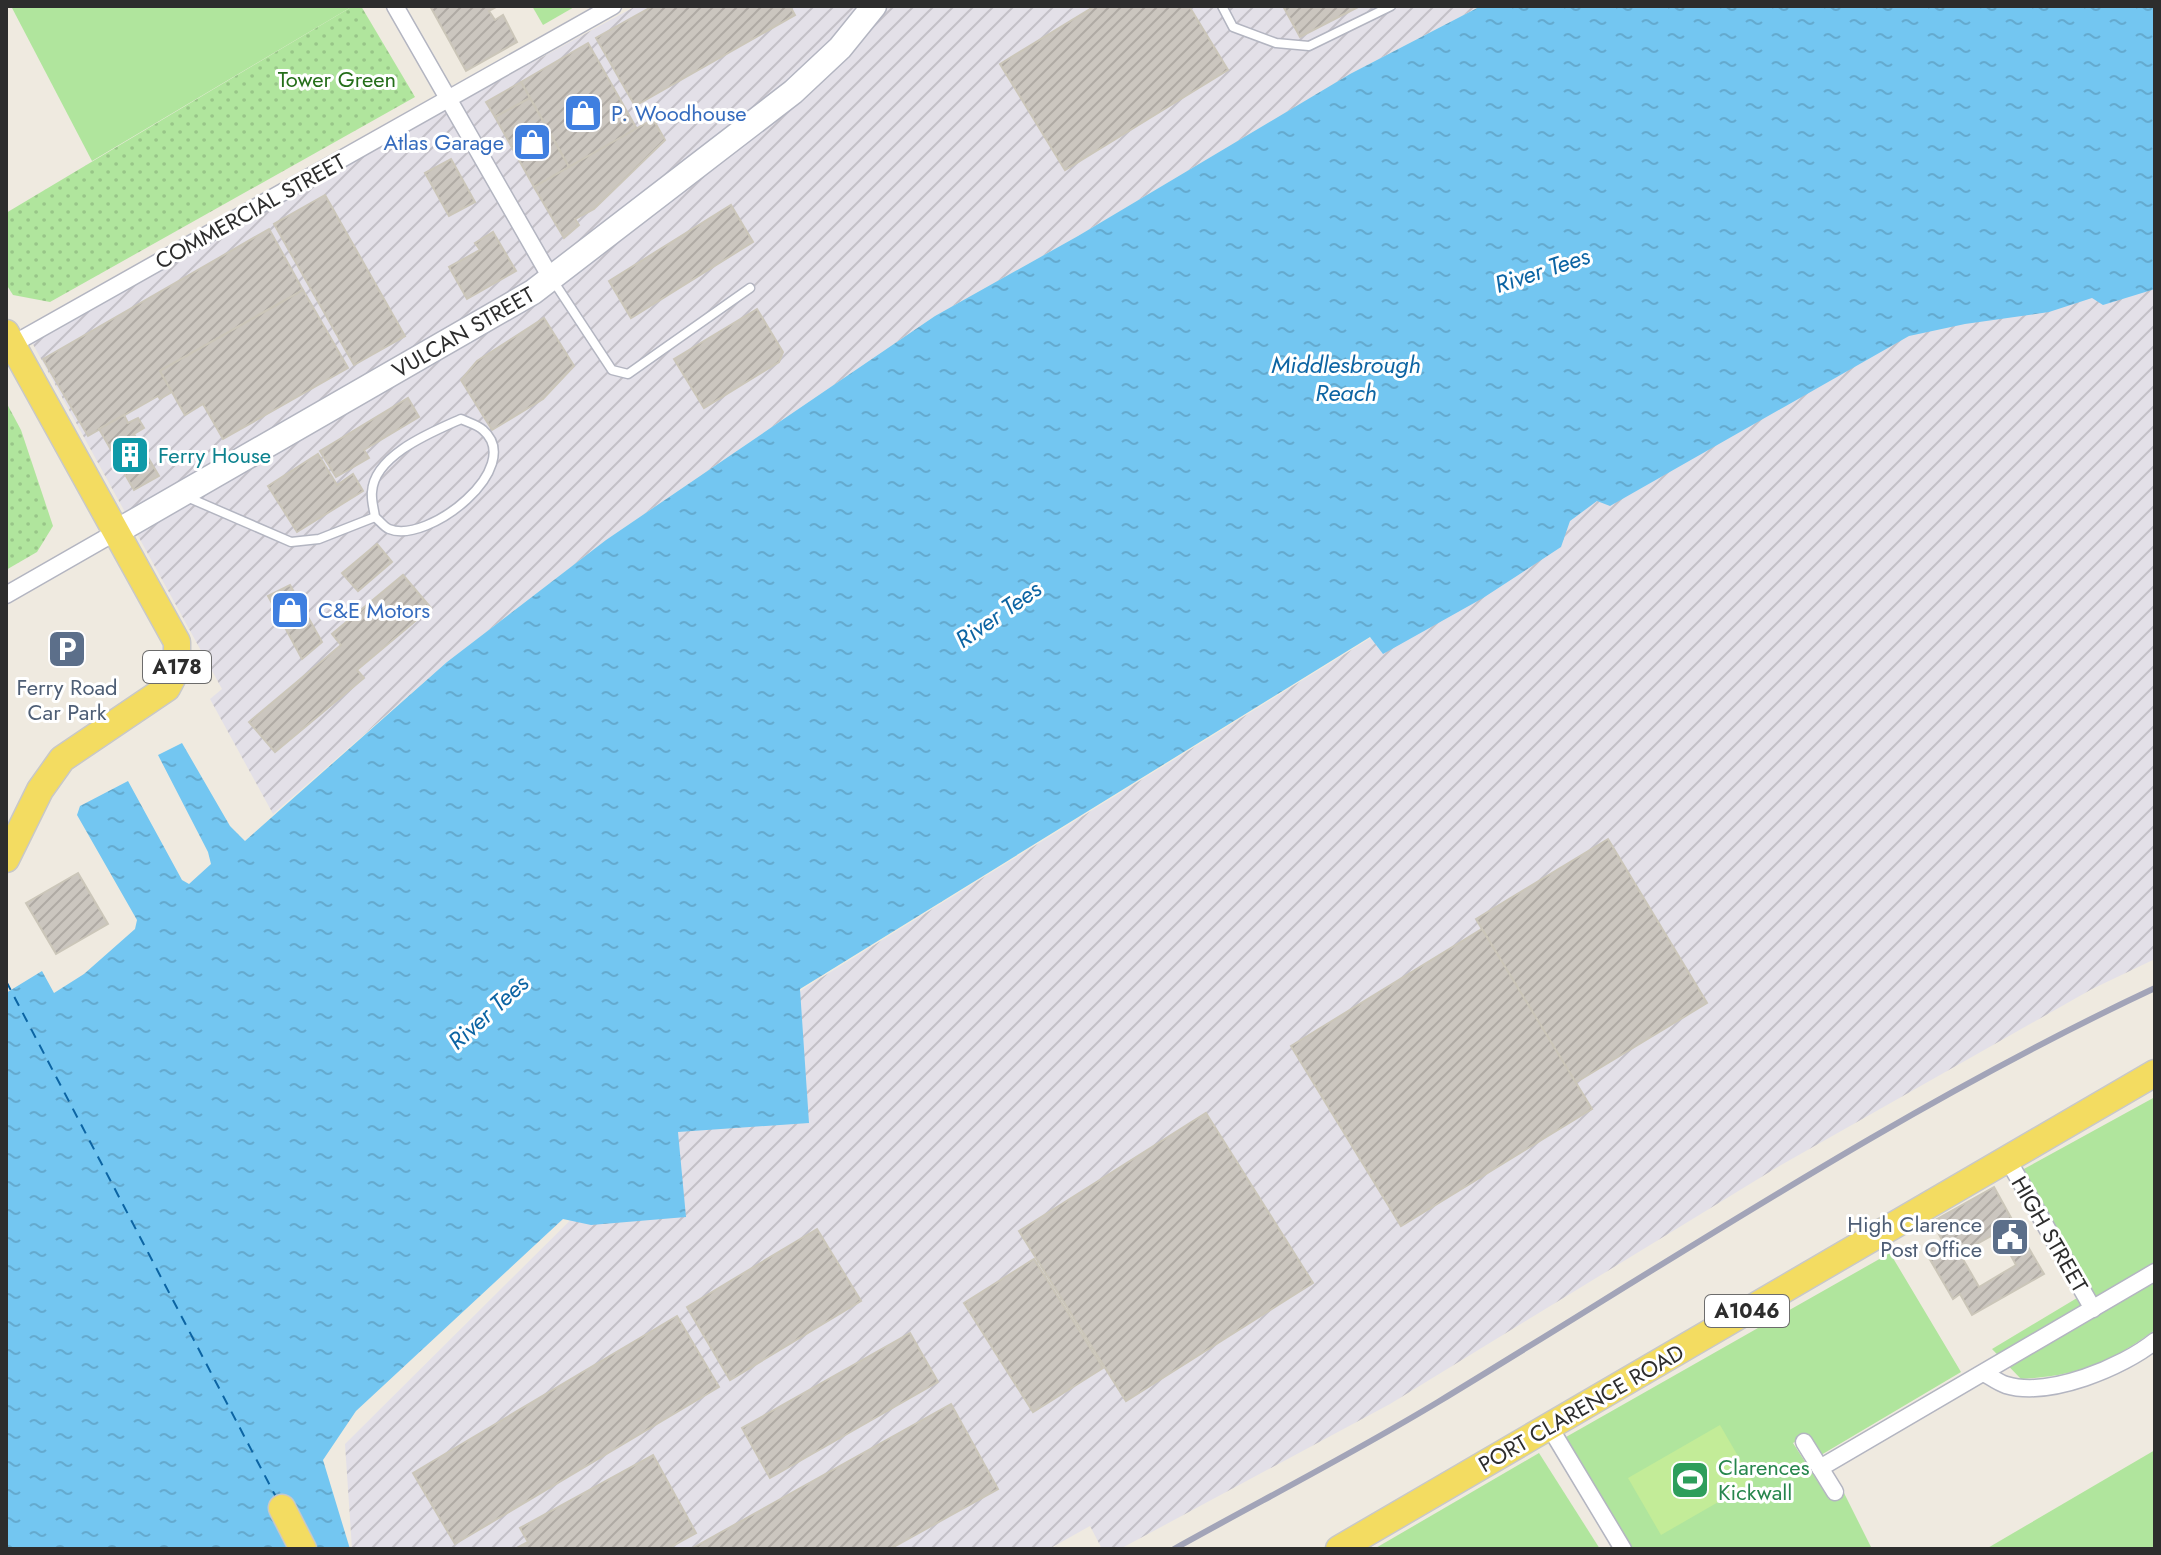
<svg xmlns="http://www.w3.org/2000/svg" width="2161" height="1555" viewBox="0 0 2161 1555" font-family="Jost,sans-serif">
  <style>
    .industrial { fill: url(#industrial-furrows) }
    .grass { fill: #b0e59d }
    .park { fill: url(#park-dots) }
    .pitch { fill: #c3ec98 }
    .water { fill: url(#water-ripples) }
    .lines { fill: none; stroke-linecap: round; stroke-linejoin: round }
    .ferry { stroke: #0c64a3; stroke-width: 2; stroke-dasharray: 10 8; stroke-linecap: butt }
    .building { fill: url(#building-hatch); stroke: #cbc6b9; stroke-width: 2 }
    .lane-casing { stroke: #b3b5c1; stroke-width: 11 }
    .street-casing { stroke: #b3b5c1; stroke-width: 19 }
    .secondary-casing { stroke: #b3b5c1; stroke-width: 27 }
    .primary-casing { stroke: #c8c8c8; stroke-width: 29 }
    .lane { stroke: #fff; stroke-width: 8 }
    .street { stroke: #fff; stroke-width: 16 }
    .secondary { stroke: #fff; stroke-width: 24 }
    .primary { stroke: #f3dc61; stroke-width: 26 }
    .rail { stroke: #a2a4b8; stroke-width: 6 }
    .labels { text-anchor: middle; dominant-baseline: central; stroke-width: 6; stroke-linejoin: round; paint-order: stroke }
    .shield { fill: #fff; stroke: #6c6c6c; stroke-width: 2 }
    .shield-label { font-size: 20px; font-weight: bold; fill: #2d2d2d }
    .park-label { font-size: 22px; fill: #256e1a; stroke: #fff }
    .shop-label { font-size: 22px; fill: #366cbe; stroke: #fff; text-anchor: start }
    .street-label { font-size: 22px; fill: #2d2d2d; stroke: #fff }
    .culture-label { font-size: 22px; fill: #0d838f; stroke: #fff; text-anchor: start }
    .service-label { font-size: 22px; fill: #4e5e75; stroke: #fff }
    .leisure-label { font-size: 22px; fill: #27864d; stroke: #fff; text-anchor: start }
    .water-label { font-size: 24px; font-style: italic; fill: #0c64a3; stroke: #fff }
  </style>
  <defs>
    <pattern id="industrial-furrows" width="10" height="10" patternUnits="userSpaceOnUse" patternTransform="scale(2)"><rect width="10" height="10" fill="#e3e0e8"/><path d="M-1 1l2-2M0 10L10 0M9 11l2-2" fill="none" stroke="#c3c0c7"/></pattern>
    <pattern id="park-dots" width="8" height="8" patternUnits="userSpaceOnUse" patternTransform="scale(2)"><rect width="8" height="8" fill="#b0e59d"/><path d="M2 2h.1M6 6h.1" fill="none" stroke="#98c588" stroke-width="1.8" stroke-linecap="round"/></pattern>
    <pattern id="water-ripples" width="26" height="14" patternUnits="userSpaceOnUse" patternTransform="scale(2)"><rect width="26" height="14" fill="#73c6f1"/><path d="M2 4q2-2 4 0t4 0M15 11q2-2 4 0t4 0" fill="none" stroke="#64aacf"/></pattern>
    <pattern id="building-hatch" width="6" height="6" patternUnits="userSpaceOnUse" patternTransform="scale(2)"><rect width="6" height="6" fill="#cbc6bf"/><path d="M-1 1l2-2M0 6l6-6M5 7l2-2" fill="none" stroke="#afaaa4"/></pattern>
  </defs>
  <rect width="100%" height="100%" fill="#efeae0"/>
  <g class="industrial">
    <polygon points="636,6 1481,6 1350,74 1078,236 935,316 606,540 447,662 273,814 210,699 222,689 29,337"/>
    <polygon points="2155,278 2155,959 2092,989 1776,1168 1390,1404 1120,1549 1102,1549 1090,1526 1049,1549 352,1549 345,1444 803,989 1898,312"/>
  </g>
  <g class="grass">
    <polygon points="11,6 353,6 92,161"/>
    <polygon points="532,6 576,6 543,25"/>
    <path d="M2155 1097V1330C2110 1363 2077 1376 2021 1379L1992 1349 2092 1289 2022 1170Z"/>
    <polygon points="1890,1253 1961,1372 1821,1455 1808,1435 1793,1443 1829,1499 1843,1491 1872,1549 1633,1549 1566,1437"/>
    <polygon points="2155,1450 2155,1549 1986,1549"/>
    <polygon points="1539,1453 1600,1549 1374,1549"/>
  </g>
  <g class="park">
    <polygon points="353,6 361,6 415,97 50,302 13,295 6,284 6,213"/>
    <polygon points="6,402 21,430 53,526 37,552 6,570"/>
  </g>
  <polygon class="pitch" points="1720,1425 1753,1482 1661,1535 1628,1478"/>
  <polygon class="water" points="1481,6 2155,6 2155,289 2103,305 2092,298 2049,312 1965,324 1909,336 1610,506 1597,501 1570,521 1561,547 1483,598 1383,654 1370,637 800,989 809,1123 678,1132 686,1217 591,1225 563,1219 356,1411 323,1460 350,1549 6,1549 6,993 42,971 54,993 84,974 135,929 137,920 77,815 80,806 128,781 182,880 189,884 211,864 208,852 158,755 182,743 230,826 245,841 447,662 606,540 935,316 1078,236 1350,74"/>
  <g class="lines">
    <polyline class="ferry" points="6,981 276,1497"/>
  </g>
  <g class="building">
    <polygon points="430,6 498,6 489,11 495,20 503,15 517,42 466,71"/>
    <polygon points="653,6 790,6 795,15 635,106 596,38"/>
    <polygon points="1095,6 1189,6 1228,70 1065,170 1000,64"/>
    <polygon points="1283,6 1360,6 1300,37"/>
    <polygon points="588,43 637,129 569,167 521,82"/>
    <polygon points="521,82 530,98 495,117 486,102"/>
    <polygon points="530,98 569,167 534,187 495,117"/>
    <polygon points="653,119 665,140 594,209 575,219 579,225 564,238 534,187"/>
    <polygon points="451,159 475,202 449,216 425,173"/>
    <polygon points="325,195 405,336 354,365 274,224"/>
    <polygon points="731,205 753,242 631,318 609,281"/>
    <polygon points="269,229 303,290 160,371 172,392 160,399 158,396 88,436 43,359"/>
    <polygon points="493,232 516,271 467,299 449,267 480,250 475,243"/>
    <polygon points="303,290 348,368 223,439 203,404 185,415 160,371"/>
    <polygon points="757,309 783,352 779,362 704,408 674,359"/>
    <polygon points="544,318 574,366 543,399 492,430 461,380 477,361"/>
    <polygon points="408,398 419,417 364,450 369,458 336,477 320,451"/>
    <polygon points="124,415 128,423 138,418 144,428 134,434 159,476 134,490 99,429"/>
    <polygon points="318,454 337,485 353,474 363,491 297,532 268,486"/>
    <polygon points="377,544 392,562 358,591 342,573"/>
    <polygon points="403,575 431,608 357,670 364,678 275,752 249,722 341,645 332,634"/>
    <polygon points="290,585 322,642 302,659 268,596"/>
    <polygon points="1608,839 1707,1003 1575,1083 1476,919"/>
    <polygon points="78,873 108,924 56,954 26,903"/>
    <polygon points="1482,929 1592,1109 1401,1226 1291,1046"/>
    <polygon points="1206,1113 1313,1283 1126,1401 1019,1231"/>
    <polygon points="1994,1187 2014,1223 1952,1258 1932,1222"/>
    <polygon points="2014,1223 2044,1274 1972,1315 1960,1294 1953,1299 1925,1251 1942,1241 1952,1258 1960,1254 1979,1287 2016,1265 1998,1232"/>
    <polygon points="817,1229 861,1301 730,1380 687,1307"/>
    <polygon points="1034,1259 1103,1368 1033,1412 964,1303"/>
    <polygon points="677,1316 719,1387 455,1544 413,1473"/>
    <polygon points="910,1333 938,1382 770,1478 742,1428"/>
    <polygon points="951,1404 998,1489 890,1549 691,1549"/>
    <polygon points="653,1455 696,1533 667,1549 515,1549 528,1542 520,1528"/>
  </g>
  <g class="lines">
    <g class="lane-casing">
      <g id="lane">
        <polyline points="1222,6 1233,27 1276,43 1309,46 1391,6"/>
        <polyline points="552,279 612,370 628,374 750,288"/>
        <path d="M461 419C467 422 478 425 483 430 526 467 428 545 389 529 384 527 379 520 375 517 374 509 371 500 372 492 374 455 432 432 461 419Z"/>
        <polyline points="187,497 291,542 319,539 375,517"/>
      </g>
    </g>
    <g class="street-casing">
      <g id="street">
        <polyline points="395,6 551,278"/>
        <polyline points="6,348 613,6"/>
        <polyline points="6,595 116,532"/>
        <polyline points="2008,1160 2093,1309"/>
        <path d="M1984 1373C1991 1377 1999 1383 2006 1385 2049 1398 2123 1367 2155 1341"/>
        <polyline points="1549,1426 1623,1549"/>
        <polyline points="1804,1442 1835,1492"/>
        <polyline points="1820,1468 2155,1272"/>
      </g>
    </g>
    <g class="secondary-casing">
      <polyline id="secondary" points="116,532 533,292 793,92 840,48 874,6"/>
    </g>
    <g class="primary-casing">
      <g id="primary">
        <polyline points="6,333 177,642 177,669 167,688 62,759 40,790 6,859"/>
        <polyline points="282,1508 303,1549"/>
        <polyline points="1339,1549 2155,1073"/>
      </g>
    </g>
    <use href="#lane" class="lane"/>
    <use href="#street" class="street"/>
    <use href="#secondary" class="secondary"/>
    <use href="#primary" class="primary"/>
    <path class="rail" d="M1174 1549C1262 1500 1352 1454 1438 1402 1674 1259 1905 1105 2155 988"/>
  </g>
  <defs>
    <g id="shop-square" transform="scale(2)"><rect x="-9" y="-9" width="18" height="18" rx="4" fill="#3f7fe0" stroke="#fff"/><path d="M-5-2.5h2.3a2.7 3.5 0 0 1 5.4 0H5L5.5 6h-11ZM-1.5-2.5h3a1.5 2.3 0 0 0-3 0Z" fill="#fff"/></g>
    <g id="building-square" transform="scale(2)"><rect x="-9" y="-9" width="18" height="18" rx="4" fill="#0f9aa8" stroke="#fff"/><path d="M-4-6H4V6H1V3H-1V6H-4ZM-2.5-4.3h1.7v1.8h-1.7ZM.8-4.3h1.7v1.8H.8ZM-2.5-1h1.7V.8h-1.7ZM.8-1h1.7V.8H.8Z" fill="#fff"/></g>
    <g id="parking-square" transform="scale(2)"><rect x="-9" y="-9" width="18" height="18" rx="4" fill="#5c6f8a" stroke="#fff"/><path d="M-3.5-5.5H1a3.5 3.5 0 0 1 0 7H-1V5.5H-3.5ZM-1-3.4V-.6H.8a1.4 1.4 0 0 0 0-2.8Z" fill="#fff"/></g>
    <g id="civic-square" transform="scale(2)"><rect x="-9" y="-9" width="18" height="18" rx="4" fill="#5c6f8a" stroke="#fff"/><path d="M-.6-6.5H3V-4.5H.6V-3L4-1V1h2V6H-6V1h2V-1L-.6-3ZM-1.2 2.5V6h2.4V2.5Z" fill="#fff"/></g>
    <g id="stadium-square" transform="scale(2)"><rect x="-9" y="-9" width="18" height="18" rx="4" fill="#2e9e5b" stroke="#fff"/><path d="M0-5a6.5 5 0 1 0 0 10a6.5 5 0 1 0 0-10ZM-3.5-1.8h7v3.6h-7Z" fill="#fff"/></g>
  </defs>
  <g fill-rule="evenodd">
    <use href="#shop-square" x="583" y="113"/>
    <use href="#shop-square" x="532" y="142"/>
    <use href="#building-square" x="130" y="455"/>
    <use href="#shop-square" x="290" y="610"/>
    <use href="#parking-square" x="67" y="649"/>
    <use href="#civic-square" x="2010" y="1237"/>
    <use href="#stadium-square" x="1690" y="1480"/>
  </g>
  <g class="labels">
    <g class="shield">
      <rect x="143" y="651" width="68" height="32" rx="6"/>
      <rect x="1705" y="1295" width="84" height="32" rx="6"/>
    </g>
    <g class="shield-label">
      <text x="177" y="667">A178</text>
      <text x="1747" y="1311">A1046</text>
    </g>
    <g class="park-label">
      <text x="337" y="79">Tower Green</text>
    </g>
    <g class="shop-label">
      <text x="611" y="113">P. Woodhouse</text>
      <text x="504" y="142" text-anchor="end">Atlas Garage</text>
      <text x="318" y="610">C&amp;E Motors</text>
    </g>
    <g class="street-label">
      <text transform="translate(250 211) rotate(-29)">COMMERCIAL STREET</text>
      <text transform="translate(463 332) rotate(-30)">VULCAN STREET</text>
      <text transform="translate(2050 1234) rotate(60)">HIGH STREET</text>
      <text transform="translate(1581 1408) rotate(-30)">PORT CLARENCE ROAD</text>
    </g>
    <g class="culture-label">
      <text x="158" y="455">Ferry House</text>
    </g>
    <g class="service-label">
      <text x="67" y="687">Ferry Road<tspan x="67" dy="25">Car Park</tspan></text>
      <text x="1982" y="1224" text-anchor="end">High Clarence<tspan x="1982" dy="25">Post Office</tspan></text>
    </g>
    <g class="leisure-label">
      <text x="1718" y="1467">Clarences<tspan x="1718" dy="25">Kickwall</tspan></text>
    </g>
    <g class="water-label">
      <text transform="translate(1542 270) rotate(-18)">River Tees</text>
      <text x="1346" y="364">Middlesbrough<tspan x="1346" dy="28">Reach</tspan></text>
      <text transform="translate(998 614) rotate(-35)">River Tees</text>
      <text transform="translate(488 1012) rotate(-42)">River Tees</text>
    </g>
  </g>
  <rect width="2161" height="1555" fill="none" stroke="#2d2d2d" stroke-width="16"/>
</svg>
